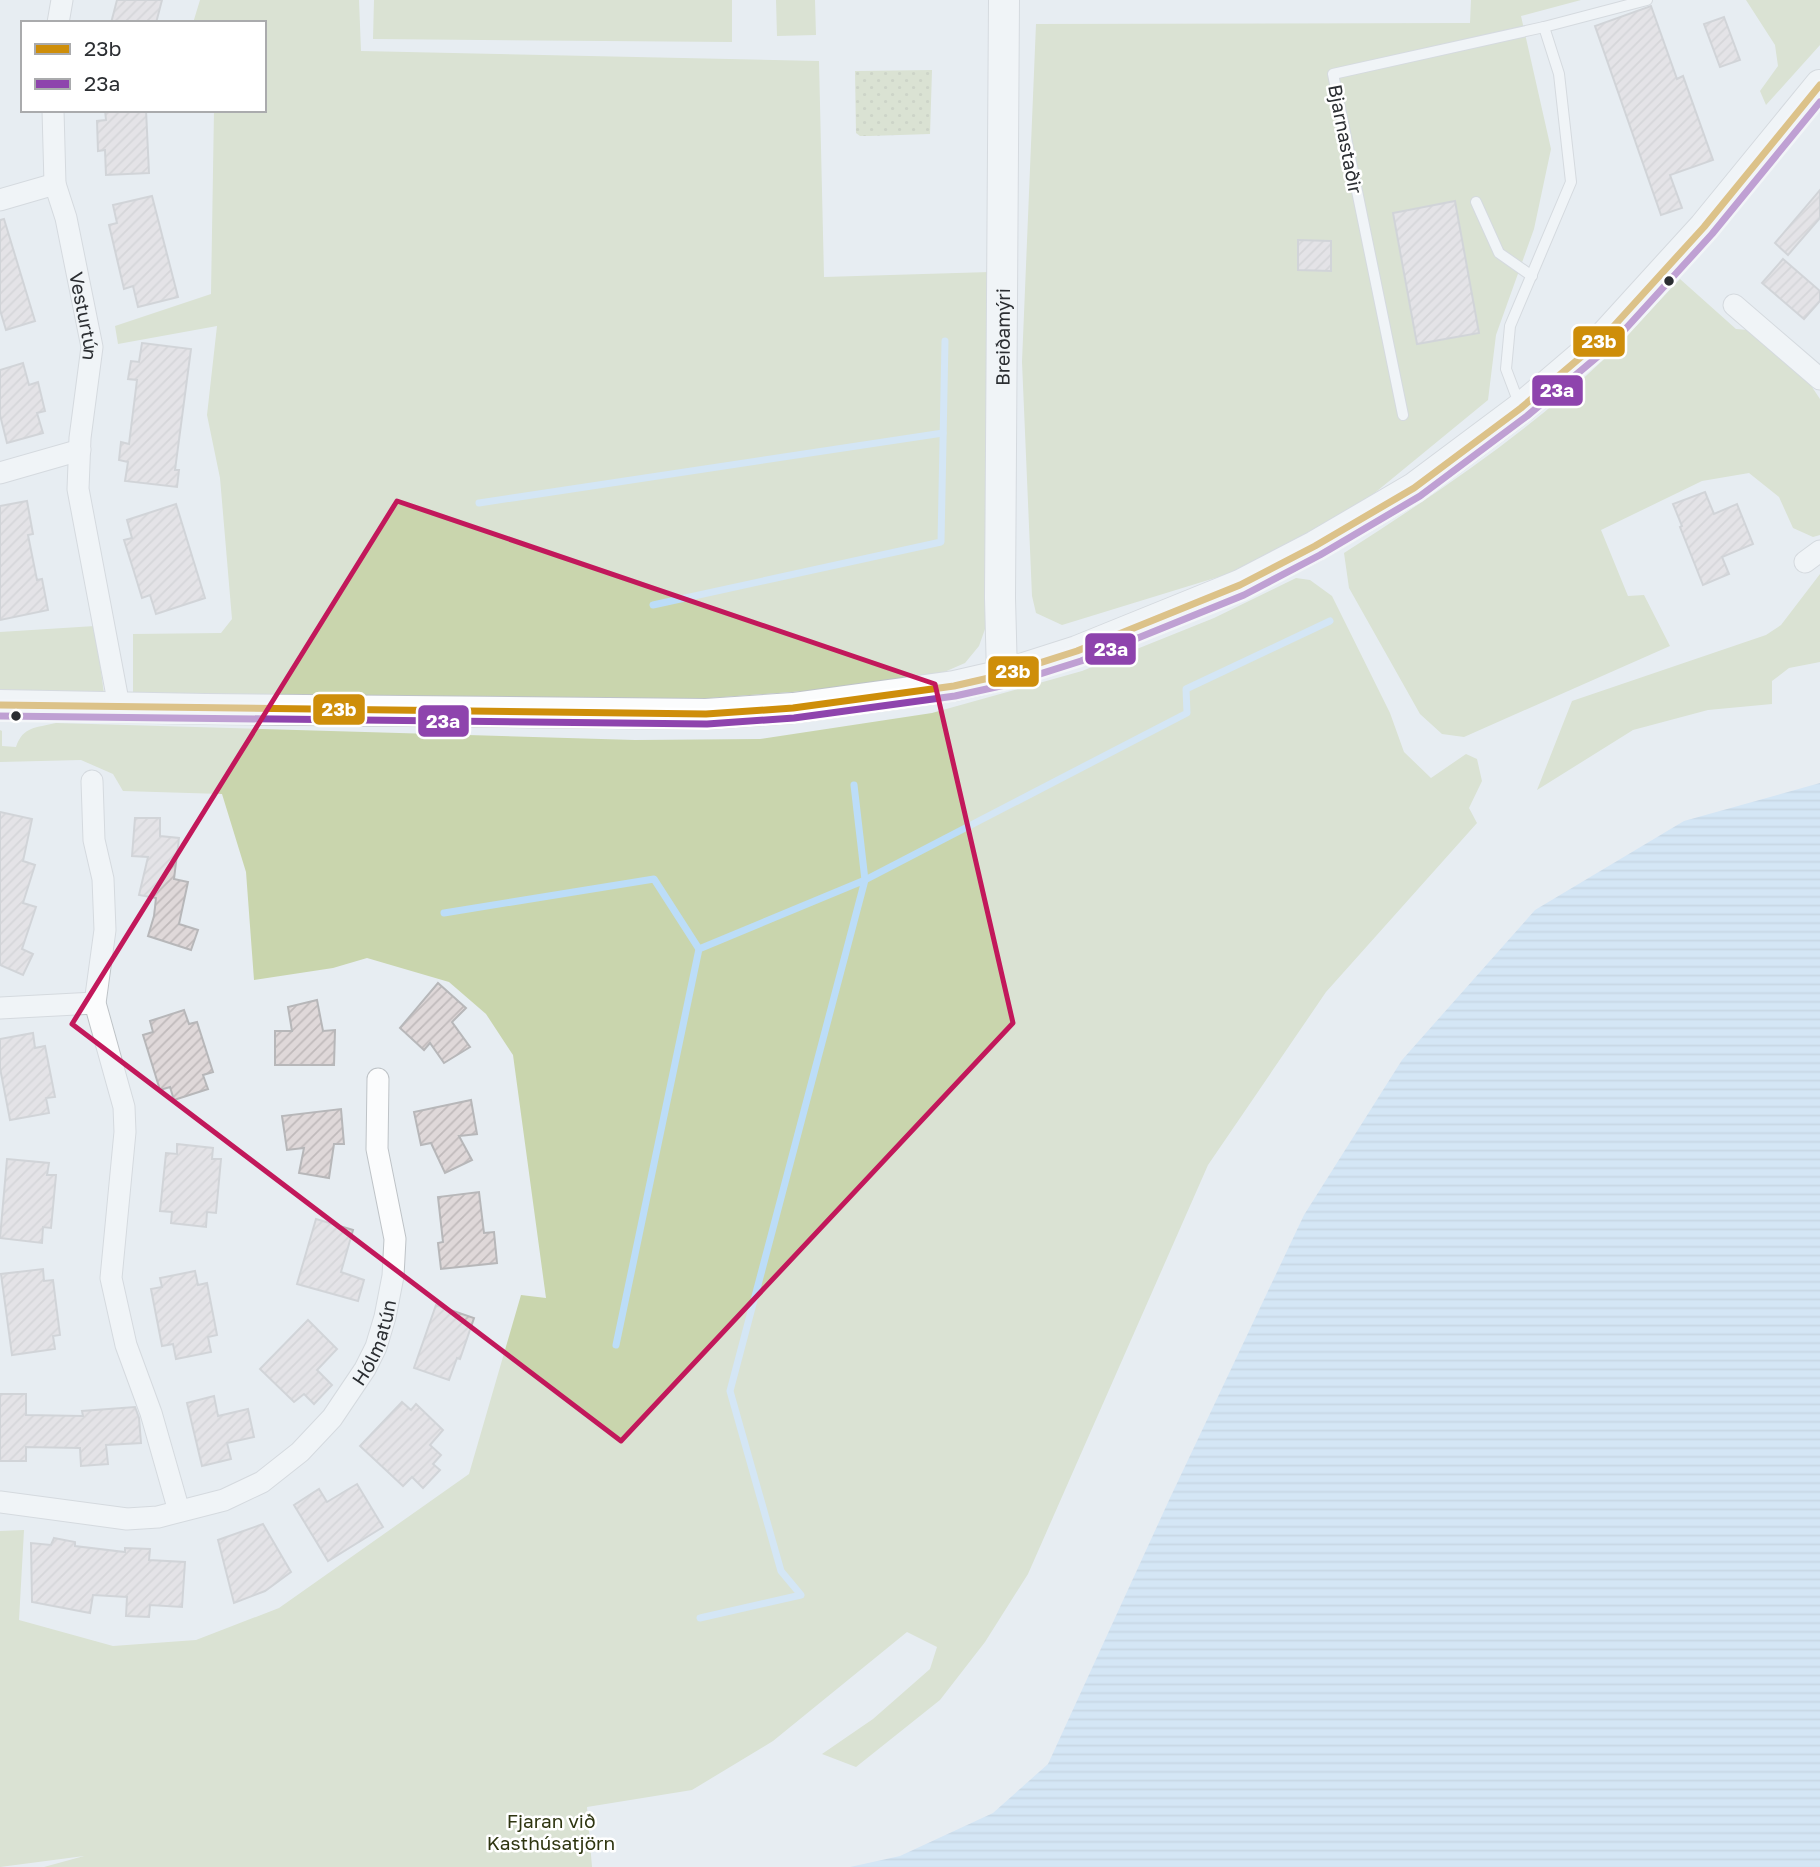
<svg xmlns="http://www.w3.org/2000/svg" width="1820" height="1867" viewBox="0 0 1820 1867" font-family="'Golos Text',sans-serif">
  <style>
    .green { fill: #c9d5ad }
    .garden { fill: url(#garden-dots) }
    .water { fill: url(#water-rules) }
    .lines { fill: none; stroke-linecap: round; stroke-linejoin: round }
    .stream { stroke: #bcddf8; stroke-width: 7 }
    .building { fill: url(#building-hatch); stroke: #b7b7b9; stroke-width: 2 }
    .lane-casing { stroke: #bec3c7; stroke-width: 12 }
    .street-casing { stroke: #bec3c7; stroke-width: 23 }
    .secondary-casing { stroke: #bec3c7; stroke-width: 32 }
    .lane { stroke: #fbfcfd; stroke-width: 10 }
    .street { stroke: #fbfcfd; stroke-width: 21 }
    .secondary { stroke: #fbfcfd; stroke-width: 30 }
    .bus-1-casing { stroke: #fff; stroke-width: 12 }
    .bus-2-casing { stroke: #fff; stroke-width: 12 }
    .bus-1 { stroke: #ce8e0a; stroke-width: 7 }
    .bus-2 { stroke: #8e44ad; stroke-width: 7 }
    .marked { fill: none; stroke: #c2185b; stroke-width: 5; stroke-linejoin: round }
    .bus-dot { fill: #2b2e32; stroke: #fff; stroke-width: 2.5 }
    .labels { text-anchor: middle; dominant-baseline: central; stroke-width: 5; stroke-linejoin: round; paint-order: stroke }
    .street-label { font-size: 19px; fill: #2b2e32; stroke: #fff }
    .park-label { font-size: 19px; fill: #2e3510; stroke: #fff }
    .line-badge { stroke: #fff; stroke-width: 2.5 }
    .badge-label { font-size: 19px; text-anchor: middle; font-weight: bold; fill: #fff }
  </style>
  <defs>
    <pattern id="garden-dots" width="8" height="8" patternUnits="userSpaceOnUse" patternTransform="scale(1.75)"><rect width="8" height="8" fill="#c9d5ad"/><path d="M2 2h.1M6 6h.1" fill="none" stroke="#adb795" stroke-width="1.8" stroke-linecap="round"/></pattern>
    <pattern id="water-rules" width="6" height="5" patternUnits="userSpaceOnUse" patternTransform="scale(1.75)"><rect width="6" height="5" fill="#bcddf8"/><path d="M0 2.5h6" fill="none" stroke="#a2bed5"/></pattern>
    <pattern id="building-hatch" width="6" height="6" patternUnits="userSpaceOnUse" patternTransform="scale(1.75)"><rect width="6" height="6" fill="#dfd8d9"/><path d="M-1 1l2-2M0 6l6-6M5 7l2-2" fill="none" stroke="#c0babb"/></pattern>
  </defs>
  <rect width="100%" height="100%" fill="#e7edf2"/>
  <g class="green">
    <polygon points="200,0 359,0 361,51 819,61 824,277 990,272 990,615 979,646 965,663 942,673 845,688 684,700 133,698 133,634 221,633 232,619 220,478 207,415 217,326 118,344 115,326 211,294 214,110 264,110 264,23 193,23"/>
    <polygon points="374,0 732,0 732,42 373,39"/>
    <polygon points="776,0 815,0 816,35 777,36"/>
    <polygon points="1471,0 1581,0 1521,16 1551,149 1534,229 1496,335 1488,400 1360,505 1228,574 1062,625 1036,613 1032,596 1022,362 1036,24 1470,23"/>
    <polygon points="1746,0 1820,0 1820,45 1766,105 1760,91 1778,66 1775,45"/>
    <path d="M1680 279 1736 329 1748 330 1808 381 1820 399V535L1813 537 1793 528 1779 497 1749 473 1702 481 1601 530 1628 596 1644 595 1670 646 1464 737 1442 734 1420 714 1349 588 1344 553C1434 495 1525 435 1602 361 1629 335 1654 306 1680 279Z"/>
    <polygon points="1820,574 1820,662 1789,668 1772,681 1772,704 1708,710 1633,730 1537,790 1572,701 1766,635 1781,625"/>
    <path d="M1296 578 1310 580 1332 596 1390 713 1404 752 1431 778 1466 754 1477 759 1482 781 1469 808 1477 823 1326 992 1208 1165 1028 1574 985 1642 940 1700 856 1767 822 1754 873 1719 930 1669 937 1647 907 1632 773 1741 692 1790 587 1807 592 1867H44L84 1856 0 1867V1531L24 1530 19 1620 113 1646 196 1640 279 1608 469 1474 521 1295 546 1298 513 1055 486 1014 449 982 367 958 333 968 254 980 246 872 222 794 123 791 113 774 81 760 0 762V730L2 731V746L16 747C23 726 36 728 56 723L635 740 760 739 932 713 1082 671 1214 618Z"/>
    <polygon points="95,626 104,694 0,692 0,632"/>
  </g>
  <polygon class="garden" points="932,70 930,134 869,136 860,136 856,133 855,71"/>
  <polygon class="water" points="1820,783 1820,1867 850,1867 900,1856 993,1813 1048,1764 1170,1498 1304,1215 1402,1060 1535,910 1684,821"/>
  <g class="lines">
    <g class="stream">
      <polyline points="479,503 943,433"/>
      <polyline points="653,605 941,542 945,341"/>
      <polyline points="444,913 654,879 699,949"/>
      <polyline points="616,1345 699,949 865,880 1187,713 1186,689 1330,621"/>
      <polyline points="700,1618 801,1595 781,1571 730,1391 865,880 854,785"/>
    </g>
  </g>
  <g class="building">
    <polygon points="117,0 162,0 156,23 111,23"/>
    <polygon points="1651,6 1677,79 1683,76 1713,160 1670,175 1682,208 1661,215 1595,26"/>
    <polygon points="1724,17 1740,60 1720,67 1704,24"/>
    <polygon points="105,110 146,110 149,173 106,175 105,150 98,151 97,121 106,120"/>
    <polygon points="1820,190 1820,218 1788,255 1775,243"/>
    <polygon points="152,196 178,297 138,307 133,286 124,289 109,225 117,223 113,205"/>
    <polygon points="1455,201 1479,333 1417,344 1393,213"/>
    <polygon points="4,219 35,321 6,330 0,310 0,220"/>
    <polygon points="1298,240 1331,241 1331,271 1298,270"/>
    <polygon points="1783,259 1820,291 1820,301 1804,319 1762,283"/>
    <polygon points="142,343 191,349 175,470 179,470 177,487 125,481 128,462 119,460 121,442 129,444 137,380 128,379 131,361 139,362"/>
    <polygon points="23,363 29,385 38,382 45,411 37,413 43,433 7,443 0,415 0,370"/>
    <polygon points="1705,492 1714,514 1737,504 1753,544 1722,557 1729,574 1703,585 1680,527 1682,526 1673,504"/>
    <polygon points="27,501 33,534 28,535 37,580 42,579 48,610 0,620 0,506"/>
    <polygon points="176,504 205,598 156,614 150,595 142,598 135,575 124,540 132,538 127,520"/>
    <polygon points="0,812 32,819 23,861 35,865 23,903 36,907 22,949 33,954 23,975 0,965"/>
    <polygon points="135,818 160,818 160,836 179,838 174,879 188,882 179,924 198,930 191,950 148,936 154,916 156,898 139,895 148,857 132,856"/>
    <polygon points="438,983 466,1008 452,1022 470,1047 444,1063 430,1043 424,1050 400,1028"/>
    <polygon points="317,1000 323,1031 335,1030 334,1065 275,1065 275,1031 292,1031 288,1007"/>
    <polygon points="184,1010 189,1024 197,1022 213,1072 203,1075 208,1089 174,1100 170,1087 160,1090 143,1035 153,1032 150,1021"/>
    <polygon points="33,1033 35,1048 45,1046 55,1097 46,1098 49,1113 10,1120 0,1068 0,1039"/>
    <polygon points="471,1100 477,1134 459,1136 472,1160 445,1173 431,1143 421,1145 414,1112"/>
    <polygon points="341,1109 344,1144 334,1144 329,1178 299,1173 304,1148 287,1150 282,1116"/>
    <polygon points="177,1144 213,1148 212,1159 221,1159 216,1213 207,1212 206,1227 171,1223 172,1212 160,1211 166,1153 177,1154"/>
    <polygon points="7,1159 49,1163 47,1175 56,1175 51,1228 43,1227 42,1243 0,1238"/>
    <polygon points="479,1192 484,1233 494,1232 497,1263 441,1269 438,1243 443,1242 438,1197"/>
    <polygon points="316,1219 353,1230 341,1272 364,1280 358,1301 297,1284"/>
    <polygon points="43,1269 44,1281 53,1280 60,1335 53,1336 55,1349 12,1355 1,1274"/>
    <polygon points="195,1271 198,1285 207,1283 217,1335 208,1337 211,1352 176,1359 173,1344 162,1346 151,1289 162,1287 160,1278"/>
    <polygon points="436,1305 474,1318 460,1359 457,1358 449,1380 414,1368"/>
    <polygon points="308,1320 337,1349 317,1370 332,1385 314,1404 304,1394 294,1402 260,1369"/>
    <polygon points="0,1394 26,1394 26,1415 83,1416 82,1411 135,1407 139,1418 141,1443 106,1445 108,1464 81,1466 80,1448 26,1447 26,1461 0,1461"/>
    <polygon points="214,1396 218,1416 248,1409 254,1437 227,1443 231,1459 202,1466 187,1403"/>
    <polygon points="402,1402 411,1410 416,1404 443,1430 430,1445 441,1455 433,1464 440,1470 423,1488 412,1477 403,1486 360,1446"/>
    <polygon points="357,1484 383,1527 328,1561 294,1505 319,1489 327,1502"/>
    <polygon points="263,1524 291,1572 265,1591 234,1603 218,1540"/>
    <polygon points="54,1538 75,1542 75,1546 125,1552 125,1548 150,1549 149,1560 185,1562 182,1607 150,1605 149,1617 126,1616 127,1597 93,1595 90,1613 32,1602 31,1543 51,1545"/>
  </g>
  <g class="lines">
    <g class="lane-casing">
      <g id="lane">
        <polyline points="1476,202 1499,253 1532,276"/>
        <polyline points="1520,406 1506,369 1510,326 1571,182 1559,74 1544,27"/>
        <polyline points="1403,415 1333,74 1544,27 1647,0"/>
      </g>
    </g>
    <g class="street-casing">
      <g id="street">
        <polyline points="58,23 62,0"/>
        <path id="s1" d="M53 110 55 184 66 218 92 347 80 438 78 489 119 706"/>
        <polyline points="0,200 55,184"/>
        <polyline points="1734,305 1820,379"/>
        <polyline points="0,473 80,450"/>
        <polyline points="1805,562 1820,551"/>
        <polyline points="92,781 94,840 103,879 105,930 95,1003 124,1107 125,1132 111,1278 126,1345 151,1413 179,1511"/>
        <polyline points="0,1008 95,1003"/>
        <path id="s2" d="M0 1502 127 1519 158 1517 224 1500 262 1482 300 1452 332 1418 365 1369 376 1347 385 1317 393 1276 395 1239 377 1149 378 1079"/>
      </g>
    </g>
    <g class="secondary-casing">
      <g id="secondary">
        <path id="s3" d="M1002 675 1000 598 1004 0"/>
        <polyline points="0,705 205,709 706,714 793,708 954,686 1002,675 1077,651 1240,585 1315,546 1414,488 1521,408 1602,339 1704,227 1820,85"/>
      </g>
    </g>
    <use href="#lane" class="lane"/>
    <use href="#street" class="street"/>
    <use href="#secondary" class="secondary"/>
    <g class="bus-1-casing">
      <polyline id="bus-1" points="0,705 706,714 793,708 954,686 1002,675 1077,651 1240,585 1315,546 1414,488 1521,408 1602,339 1704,227 1820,85"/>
    </g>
    <g class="bus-2-casing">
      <polyline id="bus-2" points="0,716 707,724 794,718 955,696 1005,685 1081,661 1244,595 1320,555 1420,496 1527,416 1609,347 1712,234 1820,102"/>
    </g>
    <use href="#bus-1" class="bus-1"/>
    <use href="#bus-2" class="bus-2"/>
  </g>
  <path d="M0 0H1820V1867H0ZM397 501 935 684 1013 1023 621 1441 72 1024Z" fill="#e7edf2" fill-opacity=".55" fill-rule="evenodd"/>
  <path class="marked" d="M397 501 935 684 1013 1023 621 1441 72 1024Z"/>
  <g class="bus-dot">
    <circle cx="1669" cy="281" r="6"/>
    <circle cx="16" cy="716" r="6"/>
  </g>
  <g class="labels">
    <g class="street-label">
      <text transform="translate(1346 139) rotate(79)">Bjarnastaðir</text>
      <text stroke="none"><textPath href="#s1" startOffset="210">Vesturtún</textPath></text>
      <text stroke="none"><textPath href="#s3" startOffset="338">Breiðamýri</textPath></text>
      <text stroke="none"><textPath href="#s2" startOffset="452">Hólmatún</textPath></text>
    </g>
    <g class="park-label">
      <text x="551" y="1820">Fjaran við<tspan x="551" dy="22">Kasthúsatjörn</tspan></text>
    </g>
  </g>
  <g class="line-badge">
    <rect x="1572" y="325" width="54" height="33" rx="7" fill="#ce8e0a"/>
    <rect x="1531" y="374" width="53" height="33" rx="7" fill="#8e44ad"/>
    <rect x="1084" y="632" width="53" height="34" rx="7" fill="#8e44ad"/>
    <rect x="987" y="655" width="53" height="33" rx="7" fill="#ce8e0a"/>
    <rect x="312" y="693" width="54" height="33" rx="7" fill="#ce8e0a"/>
    <rect x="417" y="704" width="53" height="34" rx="7" fill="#8e44ad"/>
  </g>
  <g class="badge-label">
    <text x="1599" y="348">23b</text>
    <text x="1557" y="397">23a</text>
    <text x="1111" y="656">23a</text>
    <text x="1013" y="678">23b</text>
    <text x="339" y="716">23b</text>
    <text x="443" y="728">23a</text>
  </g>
  <rect x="21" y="21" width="245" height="91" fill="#ffffff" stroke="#aaabad" stroke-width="2"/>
  <rect x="35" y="44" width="35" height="10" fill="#ce8e0a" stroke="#aaabad" stroke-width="2"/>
  <text x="84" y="56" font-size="21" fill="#2b2e32">23b</text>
  <rect x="35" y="79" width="35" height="10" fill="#8e44ad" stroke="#aaabad" stroke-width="2"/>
  <text x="84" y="91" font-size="21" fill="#2b2e32">23a</text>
</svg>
